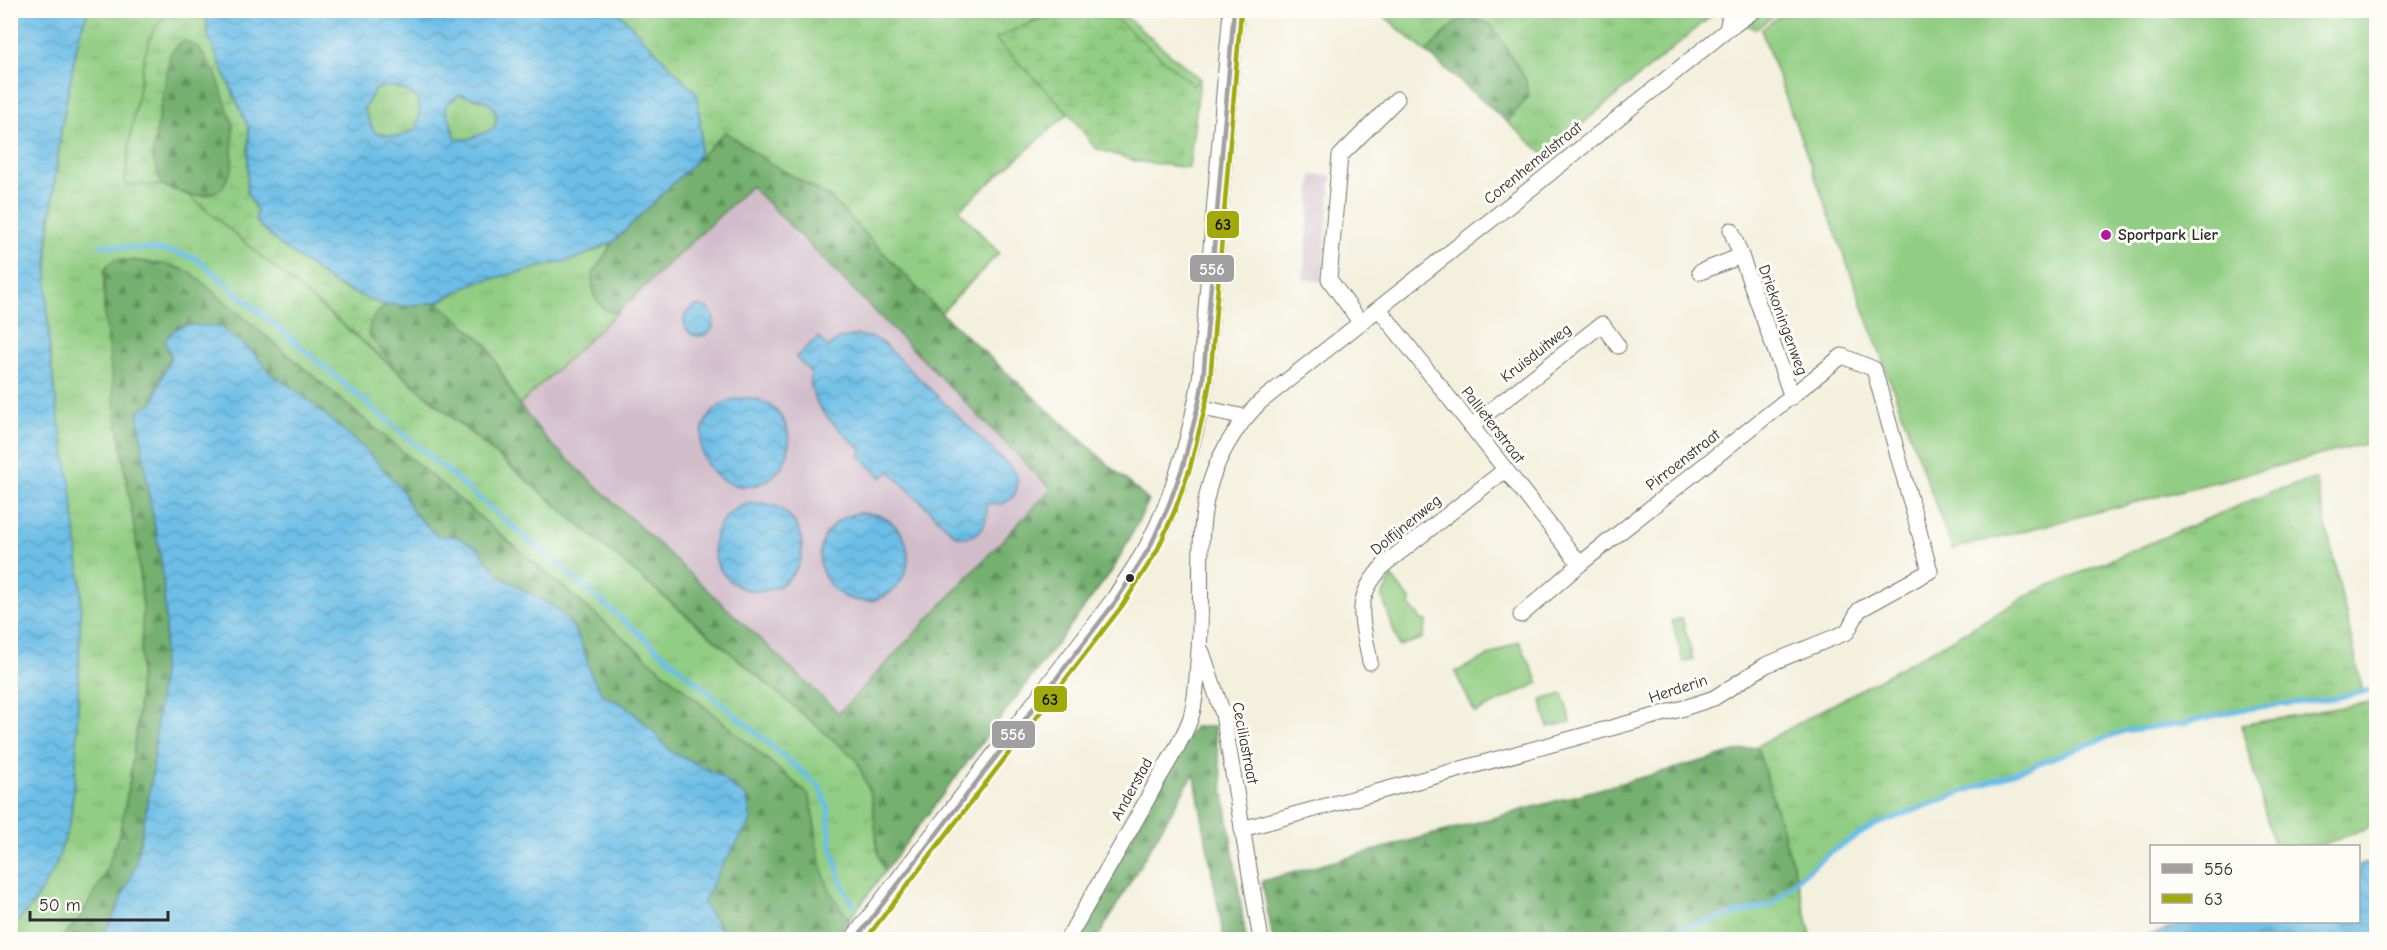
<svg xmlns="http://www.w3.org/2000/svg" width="2387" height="950" viewBox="0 0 2387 950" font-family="'Comic Neue',sans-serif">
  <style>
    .industrial { fill: #d1bdca }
    .grass { fill: url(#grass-tufts); stroke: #5e7c56; stroke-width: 1.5 }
    .forest { fill: url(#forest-firs); stroke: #506e4e; stroke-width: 1.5 }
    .wetland { fill: url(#wetland-marsh); stroke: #5e7c56; stroke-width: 1.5 }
    .park { fill: #91cd82; stroke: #5e7c56; stroke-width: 1.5 }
    .water { fill: url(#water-waves); stroke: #4c7489; stroke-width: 1.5; fill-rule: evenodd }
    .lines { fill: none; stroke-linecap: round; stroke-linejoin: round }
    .stream { stroke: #6cbee7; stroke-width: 5 }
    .minor-casing { stroke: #717069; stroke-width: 17 }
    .secondary-casing { stroke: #717069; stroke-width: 23 }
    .minor { stroke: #fff; stroke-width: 15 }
    .secondary { stroke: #fff; stroke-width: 21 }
    .bus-1-casing { stroke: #fdfcf7; stroke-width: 9 }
    .bus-2-casing { stroke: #fdfcf7; stroke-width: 9 }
    .bus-1 { stroke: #a0a0a0; stroke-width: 4.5 }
    .bus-2 { stroke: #a1a90b; stroke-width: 4.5 }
    .poi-dot { fill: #b5179e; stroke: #fdfcf7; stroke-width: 2 }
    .bus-dot { fill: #2b2b2b; stroke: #fdfcf7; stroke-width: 2 }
    .labels { text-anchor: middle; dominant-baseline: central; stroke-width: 6; stroke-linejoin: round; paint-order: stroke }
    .street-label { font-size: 16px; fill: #2b2b2b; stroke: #fdfcf7 }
    .poi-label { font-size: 16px; font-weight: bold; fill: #2b2b2b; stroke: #fdfcf7; text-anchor: start }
    .line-badge { stroke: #fdfcf7; stroke-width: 2 }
    .badge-label { font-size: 16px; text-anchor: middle; font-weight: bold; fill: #fff }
    .pale-badge-label { font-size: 16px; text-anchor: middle; font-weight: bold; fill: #111 }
  </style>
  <defs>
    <pattern id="grass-tufts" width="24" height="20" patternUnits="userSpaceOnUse" patternTransform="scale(1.5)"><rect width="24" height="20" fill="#91cd82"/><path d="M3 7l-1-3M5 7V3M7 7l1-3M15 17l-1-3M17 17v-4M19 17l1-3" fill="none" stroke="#7db070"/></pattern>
    <pattern id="forest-firs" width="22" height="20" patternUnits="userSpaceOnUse" patternTransform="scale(1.5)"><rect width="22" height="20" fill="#74b070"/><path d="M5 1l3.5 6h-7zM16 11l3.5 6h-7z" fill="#5f8f5c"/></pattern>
    <pattern id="wetland-marsh" width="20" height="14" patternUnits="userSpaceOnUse" patternTransform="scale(1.5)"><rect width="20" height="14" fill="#91cd82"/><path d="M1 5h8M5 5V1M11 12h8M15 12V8" fill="none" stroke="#7db070"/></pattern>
    <pattern id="water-waves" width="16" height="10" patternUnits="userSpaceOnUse" patternTransform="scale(1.5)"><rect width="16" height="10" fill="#6cbee7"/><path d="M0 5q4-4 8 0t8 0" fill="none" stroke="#599bbb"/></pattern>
  </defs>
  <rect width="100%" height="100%" fill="#fdfcf7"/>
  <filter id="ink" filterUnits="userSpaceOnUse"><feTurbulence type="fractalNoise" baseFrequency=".0167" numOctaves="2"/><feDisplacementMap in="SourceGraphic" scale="12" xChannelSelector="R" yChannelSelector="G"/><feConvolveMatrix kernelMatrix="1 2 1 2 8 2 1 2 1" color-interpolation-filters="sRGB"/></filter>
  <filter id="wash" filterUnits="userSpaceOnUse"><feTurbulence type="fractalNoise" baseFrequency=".008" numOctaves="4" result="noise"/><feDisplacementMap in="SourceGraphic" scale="24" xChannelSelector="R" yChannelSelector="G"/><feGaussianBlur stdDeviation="1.35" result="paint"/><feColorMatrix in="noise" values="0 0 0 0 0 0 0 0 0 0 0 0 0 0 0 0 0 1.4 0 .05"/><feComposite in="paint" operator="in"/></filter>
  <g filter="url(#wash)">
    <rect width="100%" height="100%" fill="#f3f0dd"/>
    <g class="industrial">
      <polygon points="1312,175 1332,176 1322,281 1303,280"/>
      <polygon points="751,186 1051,489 839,713 548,441 519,405"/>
    </g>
    <g class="grass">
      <path d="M88 11H169L154 29 145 54 130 139 125 185H162L190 196 857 760C861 772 867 784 871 796 878 821 872 848 885 871L850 919C831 902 821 870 817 846 815 827 814 812 808 794L190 272 169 265 133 260 116 413 136 539 143 608 138 715 130 780 120 832 104 876 80 918 60 939H11L10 928 32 906 70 822 76 767 81 588 50 355 47 300 48 247 61 130 79 35Z"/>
      <polygon points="617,11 1057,11 996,39 1069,113 959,210 999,253 941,313 830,197 771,164 726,132 695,162 700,151 701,132 697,94"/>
      <polygon points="1107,11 1119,11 1200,79 1193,86"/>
      <polygon points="1378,11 1780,11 1756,29 1716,12 1545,155 1507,122 1529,96 1525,78 1455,23 1426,52"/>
      <path d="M384 86C413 89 428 100 415 130L397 137 375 133 364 110 374 90Z"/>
      <path d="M459 95C480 98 505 102 493 129L469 139H456L445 106Z"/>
      <polygon points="613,242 592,276 605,310 617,313 519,405 487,345 438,302 474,283 578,258"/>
      <polygon points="2316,479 2363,692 2335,698 2239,710 2184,723 2124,731 1873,826 1832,851 1797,879 1812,939 1632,940 1772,905 1797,879 1757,746 1960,635 2032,593 2273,491"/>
      <polygon points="2376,701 2376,826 2318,846 2274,846 2241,725"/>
    </g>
    <g class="forest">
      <polygon points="1469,16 1491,24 1525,78 1529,96 1507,122 1426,52 1455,23"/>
      <path d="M183 40 198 47 216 74 233 125 232 169 222 189C196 200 187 195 162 185L152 156 170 54Z"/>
      <path d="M725 132 771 164 830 197 941 313 1149 501 1114 568 885 871C872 848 878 821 871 796 867 784 861 772 857 760L396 369 368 334 370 320 379 310 388 305 405 306 438 302 487 345 514 398 548 441 839 713 1051 489 751 186 617 313 605 310 594 297 592 276 613 242Z"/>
      <path d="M116 259 169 265 190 272 808 794C814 812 815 827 817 846 821 870 831 902 850 919L834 939H727L703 903 721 867 716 773 671 752 656 734 626 706 604 696 592 677 583 648 572 625 553 606 499 576 477 547 454 536H437L413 512 402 490 332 421 299 392 272 375 252 351 220 327 178 326 165 341 171 357 163 369 152 404 144 407V456L148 489 162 565 166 625 152 778 136 864 112 920 100 939 60 940 80 918 104 876 120 832 130 780 138 715 143 608 136 539 116 413 104 309V271L109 264Z"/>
      <polygon points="1194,727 1214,727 1246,939 1224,939 1194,773 1097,939 1074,940"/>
      <polygon points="1757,746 1797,879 1772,905 1632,939 1273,939 1262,881"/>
    </g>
    <g class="wetland">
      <path d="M169 11H206L208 36 249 129 247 191 257 212 255 220 278 243 336 285 381 304 388 305C375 312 370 319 368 334L396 369 190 196H206L222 189 232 169 233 125 216 74 198 47 183 40 170 54 152 156 162 185H125L130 139 145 54 154 29Z"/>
      <polygon points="1057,11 1107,11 1193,85 1200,79 1189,168 1135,161 1095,148 1069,113 995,39"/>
    </g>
    <g class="park">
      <polygon points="1787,10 2376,11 2376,441 1952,549 1761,30"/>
      <polygon points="1392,577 1411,601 1410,606 1422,620 1427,621 1422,639 1399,646 1382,596"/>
      <polygon points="1682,618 1693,659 1683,662 1672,621"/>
      <polygon points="1519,641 1539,683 1475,713 1455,672"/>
      <polygon points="1563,694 1571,722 1548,727 1541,700"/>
    </g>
    <g class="water">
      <polygon points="11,10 88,11 79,35 61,130 48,235 47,300 50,355 58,416 71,486 81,588 76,767 70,822 56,865 32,906 11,928"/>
      <path d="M206 11H617L697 94 701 132 700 151 695 162 613 242 578 258 474 283 438 302 405 306 381 304 336 285 278 243 255 220 257 212 247 191 249 129 208 36ZM384 86C413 88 428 101 415 130L397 137 375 133 364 109 374 91ZM459 95C479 98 506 102 493 129L469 139H456L445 106Z"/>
      <circle cx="699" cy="321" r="15"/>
      <path d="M190 325 220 327 252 351 272 375 299 392 368 452 402 490 413 512 437 536H454L477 547 499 576 553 606 572 625 583 648 592 677 604 696 626 706 656 734 671 752 716 773 747 798 751 821 721 867 703 903 727 939H100L112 920 136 864 152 778 166 625 162 565 148 489 138 412 144 407 152 404C160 388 162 372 171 357L165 341C171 330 178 326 190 325Z"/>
      <path d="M857 335 874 338 884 344 1016 473C1020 487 1016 498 1002 504H986C991 524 976 543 955 535L889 471 882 478 859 455 862 450C841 430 806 406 811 373L796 357 818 337 828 347 839 339Z"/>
      <circle cx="745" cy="442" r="44"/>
      <circle cx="758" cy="547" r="44"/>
      <circle cx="864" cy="557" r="44"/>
      <polygon points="2376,860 2376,939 2138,939 2189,922 2358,922 2359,866"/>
    </g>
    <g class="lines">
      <g class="stream">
        <polyline points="101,245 172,251 197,259 819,786 828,808 831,846 844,889 854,905"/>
        <polyline points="1632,940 1772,905 1797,879 1832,851 1873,826 2124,731 2184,723 2239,710 2335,698 2376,689"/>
      </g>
    </g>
  </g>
  <g filter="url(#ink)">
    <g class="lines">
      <g class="minor-casing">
        <g id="minor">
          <polyline points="1731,10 1727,30 1755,10"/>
          <polyline points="1731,230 1741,256"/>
          <polyline points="1700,272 1741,256 1792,397"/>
          <polyline points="1379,309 1580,564"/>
          <polyline points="1361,323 1329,279 1340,156 1397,99"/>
          <polyline points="1198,407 1245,417"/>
          <polyline points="1471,426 1602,324 1618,346"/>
          <polyline points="1202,652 1223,714 1261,940"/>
          <path d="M1370 662C1362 617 1351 599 1386 563L1505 470"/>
          <polyline points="1242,829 1684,708 1714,698 1766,665 1847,632 1859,610 1930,571 1874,369 1842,356 1580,564 1521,615"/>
          <path d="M1067 940C1096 888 1127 837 1155 785 1167 763 1183 741 1191 717 1196 699 1197 681 1198 663 1208 560 1179 484 1260 402L1534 186 1727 30"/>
        </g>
      </g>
      <g class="secondary-casing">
        <path id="secondary" d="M855 940 1116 601C1127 583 1140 565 1150 547 1177 495 1193 438 1203 380L1234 10"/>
      </g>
      <use href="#minor" class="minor"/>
      <use href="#secondary" class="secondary"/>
      <g class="bus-1-casing">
        <polyline id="bus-1" points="855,940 1116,601 1150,547 1168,507 1183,466 1199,402 1203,380 1234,10"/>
      </g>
      <g class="bus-2-casing">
        <polyline id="bus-2" points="865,940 1122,606 1157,551 1175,510 1190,468 1206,403 1210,381 1241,11"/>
      </g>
      <use href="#bus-1" class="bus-1"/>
      <use href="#bus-2" class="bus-2"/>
    </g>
  </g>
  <circle class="poi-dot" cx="2106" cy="235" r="6"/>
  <circle class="bus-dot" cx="1130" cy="578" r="5"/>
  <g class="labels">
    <g class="street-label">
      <text transform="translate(1533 163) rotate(-39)">Corenhemelstraat</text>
      <text transform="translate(1783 320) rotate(70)">Driekoningenweg</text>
      <text transform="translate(1536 353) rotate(-38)">Kruisduitweg</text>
      <text transform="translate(1493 425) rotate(52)">Pallieterstraat</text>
      <text transform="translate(1683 460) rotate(-38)">Pirroenstraat</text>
      <text transform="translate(1406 525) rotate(-39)">Dolfijnenweg</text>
      <text transform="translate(1678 689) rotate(-18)">Herderin</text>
      <text transform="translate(1245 743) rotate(79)">Ceciliastraat</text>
      <text transform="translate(1132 789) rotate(-61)">Anderstad</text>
    </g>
    <g class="poi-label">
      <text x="2118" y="235">Sportpark Lier</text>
    </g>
  </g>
  <g class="line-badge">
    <rect x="1206" y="210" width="34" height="29" rx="6" fill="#a1a90b"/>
    <rect x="1189" y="254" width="46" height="29" rx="6" fill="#a0a0a0"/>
    <rect x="1033" y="685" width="35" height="28" rx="6" fill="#a1a90b"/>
    <rect x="991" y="720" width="45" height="29" rx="6" fill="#a0a0a0"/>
  </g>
  <g class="badge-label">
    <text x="1212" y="275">556</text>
    <text x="1013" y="740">556</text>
  </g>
  <g class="pale-badge-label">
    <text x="1223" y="230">63</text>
    <text x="1050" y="705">63</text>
  </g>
  <rect width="2387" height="950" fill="none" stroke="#fdfcf7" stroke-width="36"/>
  <rect x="2150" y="845" width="210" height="78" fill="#fdfcf7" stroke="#a9a8a5" stroke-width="1.5"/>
  <rect x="2162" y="864" width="30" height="9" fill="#a0a0a0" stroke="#a9a8a5" stroke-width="1.5"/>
  <text x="2204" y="875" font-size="18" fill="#2b2b2b">556</text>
  <rect x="2162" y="894" width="30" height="9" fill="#a1a90b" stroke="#a9a8a5" stroke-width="1.5"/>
  <text x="2204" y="905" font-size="18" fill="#2b2b2b">63</text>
  <path d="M30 911v9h138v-9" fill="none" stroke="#2b2b2b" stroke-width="3"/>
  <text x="39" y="911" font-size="18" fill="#2b2b2b" stroke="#fdfcf7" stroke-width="4.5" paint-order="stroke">50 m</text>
</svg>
